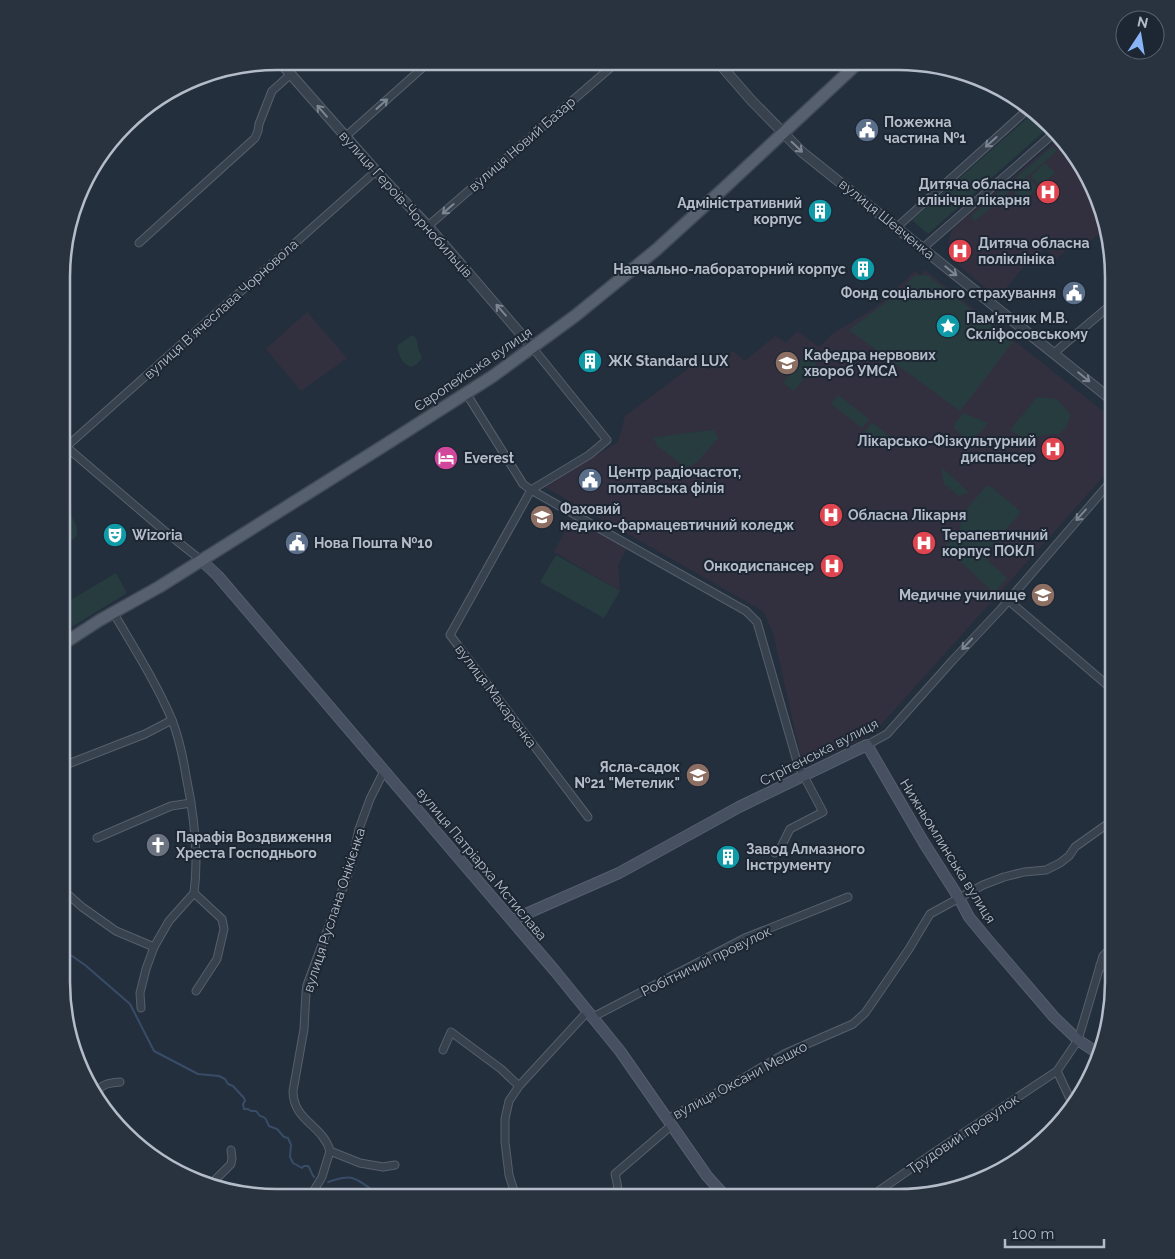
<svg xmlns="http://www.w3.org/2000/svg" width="1175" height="1259" viewBox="0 0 1175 1259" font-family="Raleway,sans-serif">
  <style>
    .medical { fill: #32303f }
    .green { fill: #263c3f }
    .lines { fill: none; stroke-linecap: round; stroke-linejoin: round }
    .stream { stroke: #394c67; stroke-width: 2 }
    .minor-casing { stroke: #565f6c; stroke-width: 9 }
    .tertiary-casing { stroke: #565f6c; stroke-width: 11 }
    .secondary-casing { stroke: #565f6c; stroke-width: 12 }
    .primary-casing { stroke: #414a57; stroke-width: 14 }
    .minor { stroke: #38414e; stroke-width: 7 }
    .tertiary { stroke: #38414e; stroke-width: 9 }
    .secondary { stroke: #465061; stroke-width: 10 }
    .primary { stroke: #56606e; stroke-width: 11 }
    .oneway { stroke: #7c8592 }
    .labels { text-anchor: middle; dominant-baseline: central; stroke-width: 4; stroke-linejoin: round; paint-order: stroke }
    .poi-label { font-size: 14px; font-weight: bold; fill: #b4bcc9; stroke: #1d2633; text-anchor: start }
    .street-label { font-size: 14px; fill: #b4bcc9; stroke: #1d2633 }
    .rim { fill: none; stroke: #b4bcc9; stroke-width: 2.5 }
  </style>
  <rect width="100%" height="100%" fill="#242f3e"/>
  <g class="medical">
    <polygon points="1058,139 1077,157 1102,207 1106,228 1082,248 1076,242 1056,259 1045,248 1021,270 998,298 957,264 949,255 949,239 953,228"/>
    <polygon points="925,270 1113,419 1113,466 878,728 857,742 808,765 800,753 773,633 763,611 545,487 618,442 625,416 697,362 708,370 733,351 745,361 775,336 786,343 797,331 819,347 832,334 867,313 881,303 915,271 920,275"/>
    <polygon points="307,312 347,358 301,391 266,349"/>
    <polygon points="574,514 629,545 618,565 620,591 554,552"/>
  </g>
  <g class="green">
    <polygon points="1032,114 1047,129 928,234 912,220"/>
    <polygon points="1053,146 1057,151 975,221 971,216"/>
    <polygon points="1045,163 1055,173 1040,186 1031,176"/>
    <polygon points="1028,177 1038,188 1023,201 1013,191"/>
    <polygon points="927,275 1013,342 960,411 849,330 902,290 914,276"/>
    <path d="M412 335C418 339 417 342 418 348 419 351 421 355 422 358L417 364 411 367C402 364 399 355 397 347L398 345Z"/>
    <polygon points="812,346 823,355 794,391 783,383"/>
    <polygon points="838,395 869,419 862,428 831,404"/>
    <polygon points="1037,397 1057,399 1070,414 1067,426 1059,434 1048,434 1026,440 1010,430"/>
    <path d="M963 413 988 423C983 430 975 441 964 436 961 435 957 431 954 428L955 423Z"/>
    <polygon points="872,422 896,441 889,450 865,431"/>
    <polygon points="714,430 718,438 697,462 686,468 657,445 653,438 685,433"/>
    <polygon points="941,467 959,483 969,493 959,496 944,484"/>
    <polygon points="986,486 990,486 1021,512 983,556 1007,578 994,593 945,547 960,530 962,515"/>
    <path d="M64 509C71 514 82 530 75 538 72 541 67 543 64 545Z"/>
    <polygon points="556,555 620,591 604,618 540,582"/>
    <polygon points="116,573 127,593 63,632 64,604"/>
  </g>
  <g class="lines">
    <g class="stream">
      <path d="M62 949 85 965 130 1004 154 1051 198 1074 219 1076 225 1079 228 1084 233 1086 244 1098 245 1101 243 1104 244 1109H248L251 1111H256L260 1116C267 1117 266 1121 269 1126L277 1129 284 1137 288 1138 291 1145 290 1157 293 1163 302 1168 304 1166H308C311 1169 311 1174 314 1177"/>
      <path d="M328 1182C335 1180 345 1176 352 1178 366 1182 372 1195 388 1194L392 1197"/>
    </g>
    <g class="minor-casing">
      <g id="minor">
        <polyline points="345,137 429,62"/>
        <polyline points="428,226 617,62"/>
        <polyline points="897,227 1027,110"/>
        <polyline points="139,243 255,138 258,131 259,124 272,91 291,74"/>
        <polyline points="923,248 1053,134"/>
        <polyline points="532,347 607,440 589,455 531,490 450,635 588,817"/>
        <polyline points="1054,353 1113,303"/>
        <polyline points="466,393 523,484 531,490 746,611 757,622 798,765 823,812 790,829 781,847 775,853"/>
        <polyline points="64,445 168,534 201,560"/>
        <polyline points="66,447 376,171"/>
        <polyline points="1008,600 1113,690"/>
        <path d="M113 612C134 648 156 682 172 720 179 738 183 757 186 776 194 814 199 855 194 893L169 921 154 947 146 969 140 993 141 1008"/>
        <polyline points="867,745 887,734 953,660 1001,609 1113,479"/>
        <polyline points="63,766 145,734 172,720"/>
        <path d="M384 771 370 799 359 829 350 869 307 985 306 992 304 1029 293 1091C293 1121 323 1125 330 1151L360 1163 383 1167 395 1165"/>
        <polyline points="97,838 171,806 191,803"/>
        <polyline points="62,889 82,907 116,931 154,947"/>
        <polyline points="194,893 222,919 224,929 217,959 196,991"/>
        <polyline points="1100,965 1113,970"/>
        <polyline points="593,1017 745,938 848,897"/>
        <polyline points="443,1050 451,1032 501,1069 519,1086"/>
        <polyline points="1057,1071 1072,1103"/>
        <path d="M94 1095C102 1084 107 1083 120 1082"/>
        <polyline points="667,1119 735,1083 784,1054 853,1024 865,1013 872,1003 909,949 930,914 983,885 1004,877 1024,872 1046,870 1060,863 1069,856 1075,847 1113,820"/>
        <polyline points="213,1182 231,1164 232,1158 231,1150"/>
        <polyline points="310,1197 322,1177 330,1151"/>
        <polyline points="516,1197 509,1175 505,1142 505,1119 509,1101 519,1086 588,1011"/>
        <path d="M618 1197C619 1189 617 1183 615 1174L672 1125"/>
        <polyline points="870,1197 932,1154 1057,1071 1078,1040 1103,956 1113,946"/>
      </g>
    </g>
    <g class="tertiary-casing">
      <g id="tertiary">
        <polyline points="279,61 376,171 428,226 532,347"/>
        <polyline points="718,62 751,100 802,152 1113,401"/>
      </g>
    </g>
    <g class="secondary-casing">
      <g id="secondary">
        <polyline points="201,560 218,576 555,971 620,1051 707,1176 726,1197"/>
        <polyline points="512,920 619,873 739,807 867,745 924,843 959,898 969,917 988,940 1054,1017 1078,1040 1096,1052"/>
      </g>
    </g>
    <g class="primary-casing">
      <polyline id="primary" points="63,644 100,620 159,587 388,443 493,376 575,316 656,250 723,189 858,63"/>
    </g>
    <use href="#minor" class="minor"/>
    <use href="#tertiary" class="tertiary"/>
    <use href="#secondary" class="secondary"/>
    <use href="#primary" class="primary"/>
  </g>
  <defs><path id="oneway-shaft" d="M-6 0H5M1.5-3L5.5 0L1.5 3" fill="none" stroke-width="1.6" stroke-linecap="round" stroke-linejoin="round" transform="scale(1.25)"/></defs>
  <g class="oneway">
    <use href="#oneway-shaft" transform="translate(382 104) rotate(-42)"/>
    <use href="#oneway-shaft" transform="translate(322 111) rotate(-131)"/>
    <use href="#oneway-shaft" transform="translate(991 142) rotate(138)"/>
    <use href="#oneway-shaft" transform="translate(797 147) rotate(44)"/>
    <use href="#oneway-shaft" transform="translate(448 209) rotate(139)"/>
    <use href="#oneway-shaft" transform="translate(951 271) rotate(39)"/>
    <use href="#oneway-shaft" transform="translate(501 310) rotate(-131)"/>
    <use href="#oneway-shaft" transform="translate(1084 377) rotate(39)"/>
    <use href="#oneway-shaft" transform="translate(1081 515) rotate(132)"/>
    <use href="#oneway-shaft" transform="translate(967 644) rotate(133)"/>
  </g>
  <defs>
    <g id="civic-disc" transform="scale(1.25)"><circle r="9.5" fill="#5c6f8a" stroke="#1d2633"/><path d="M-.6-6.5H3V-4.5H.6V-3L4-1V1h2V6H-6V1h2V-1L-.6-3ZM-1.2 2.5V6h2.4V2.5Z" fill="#fff"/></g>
    <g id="hospital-disc" transform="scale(1.25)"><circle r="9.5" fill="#e0444e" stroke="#1d2633"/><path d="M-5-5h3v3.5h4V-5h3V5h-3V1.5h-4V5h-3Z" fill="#fff"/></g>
    <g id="building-disc" transform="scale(1.25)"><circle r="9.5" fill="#0f9aa8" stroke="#1d2633"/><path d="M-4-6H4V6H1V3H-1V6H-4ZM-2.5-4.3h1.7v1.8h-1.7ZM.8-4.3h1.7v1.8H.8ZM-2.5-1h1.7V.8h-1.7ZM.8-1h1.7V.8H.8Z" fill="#fff"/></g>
    <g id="sight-disc" transform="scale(1.25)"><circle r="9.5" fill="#0f9aa8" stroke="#1d2633"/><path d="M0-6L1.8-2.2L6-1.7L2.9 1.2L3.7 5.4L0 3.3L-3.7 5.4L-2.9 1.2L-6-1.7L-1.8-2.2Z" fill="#fff"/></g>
    <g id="university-disc" transform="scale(1.25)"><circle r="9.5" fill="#8d6e63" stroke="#1d2633"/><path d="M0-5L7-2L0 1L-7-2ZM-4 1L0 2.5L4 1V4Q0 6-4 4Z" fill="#fff"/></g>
    <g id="hotel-disc" transform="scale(1.25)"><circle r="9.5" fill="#d1479c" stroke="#1d2633"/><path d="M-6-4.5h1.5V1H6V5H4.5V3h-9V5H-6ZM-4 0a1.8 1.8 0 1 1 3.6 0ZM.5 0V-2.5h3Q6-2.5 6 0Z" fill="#fff"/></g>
    <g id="theatre-disc" transform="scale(1.25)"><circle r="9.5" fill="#0f9aa8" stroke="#1d2633"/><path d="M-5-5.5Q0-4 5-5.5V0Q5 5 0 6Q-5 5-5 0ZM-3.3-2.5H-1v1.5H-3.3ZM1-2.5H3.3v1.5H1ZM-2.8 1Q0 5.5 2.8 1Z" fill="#fff"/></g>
    <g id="school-disc" transform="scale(1.25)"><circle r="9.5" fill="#8d6e63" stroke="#1d2633"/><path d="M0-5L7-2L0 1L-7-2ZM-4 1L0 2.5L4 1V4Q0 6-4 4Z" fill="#fff"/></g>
    <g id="church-disc" transform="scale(1.25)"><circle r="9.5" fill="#6b7280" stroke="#1d2633"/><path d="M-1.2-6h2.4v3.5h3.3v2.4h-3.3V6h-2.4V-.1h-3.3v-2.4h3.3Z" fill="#fff"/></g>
  </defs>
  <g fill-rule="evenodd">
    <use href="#civic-disc" x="867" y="130"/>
    <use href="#hospital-disc" x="1048" y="192"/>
    <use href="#building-disc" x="820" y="211"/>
    <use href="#hospital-disc" x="960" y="251"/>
    <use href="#building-disc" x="863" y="269"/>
    <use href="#civic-disc" x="1074" y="293"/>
    <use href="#sight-disc" x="948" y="326"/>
    <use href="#building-disc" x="590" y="361"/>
    <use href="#university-disc" x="787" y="363"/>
    <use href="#hospital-disc" x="1053" y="449"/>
    <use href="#hotel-disc" x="446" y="458"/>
    <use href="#civic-disc" x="590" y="480"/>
    <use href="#hospital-disc" x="831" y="515"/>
    <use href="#university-disc" x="542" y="517"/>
    <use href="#theatre-disc" x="115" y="535"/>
    <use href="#civic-disc" x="297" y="543"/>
    <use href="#hospital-disc" x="924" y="543"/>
    <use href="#hospital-disc" x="832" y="566"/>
    <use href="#university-disc" x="1043" y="595"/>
    <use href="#school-disc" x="698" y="775"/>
    <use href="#church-disc" x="158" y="845"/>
    <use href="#building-disc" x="728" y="857"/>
  </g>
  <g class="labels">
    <g class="poi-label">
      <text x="884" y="122">Пожежна<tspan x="884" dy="16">частина №1</tspan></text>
      <text x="1030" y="184" text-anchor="end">Дитяча обласна<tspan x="1030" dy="16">клінічна лікарня</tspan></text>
      <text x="802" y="203" text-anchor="end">Адміністративний<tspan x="802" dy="16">корпус</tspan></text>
      <text x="978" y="243">Дитяча обласна<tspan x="978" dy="16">поліклініка</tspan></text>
      <text x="846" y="269" text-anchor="end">Навчально-лабораторний корпус</text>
      <text x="1056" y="293" text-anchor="end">Фонд соціального страхування</text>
      <text x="966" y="318">Пам'ятник М.В.<tspan x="966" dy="16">Скліфосовському</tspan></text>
      <text x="804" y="355">Кафедра нервових<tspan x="804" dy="16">хвороб УМСА</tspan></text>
      <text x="608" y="361">ЖК Standard LUX</text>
      <text x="1036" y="441" text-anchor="end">Лікарсько-Фізкультурний<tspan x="1036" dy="16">диспансер</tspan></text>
      <text x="464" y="458">Everest</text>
      <text x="608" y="472">Центр радіочастот,<tspan x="608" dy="16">полтавська філія</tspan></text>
      <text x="560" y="509">Фаховий<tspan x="560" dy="16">медико-фармацевтичний коледж</tspan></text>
      <text x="848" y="515">Обласна Лікарня</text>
      <text x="132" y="535">Wizoria</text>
      <text x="942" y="535">Терапевтичний<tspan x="942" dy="16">корпус ПОКЛ</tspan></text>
      <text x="314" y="543">Нова Пошта №10</text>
      <text x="814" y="566" text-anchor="end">Онкодиспансер</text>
      <text x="1026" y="595" text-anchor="end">Медичне училище</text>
      <text x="680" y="767" text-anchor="end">Ясла-садок<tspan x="680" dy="16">№21 "Метелик"</tspan></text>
      <text x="176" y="837">Парафія Воздвиження<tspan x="176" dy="16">Хреста Господнього</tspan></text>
      <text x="746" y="849">Завод Алмазного<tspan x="746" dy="16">Інструменту</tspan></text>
    </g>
    <g class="street-label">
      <text transform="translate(522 144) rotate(-41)">вулиця Новий Базар</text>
      <text transform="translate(406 204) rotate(48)">вулиця Героїв-Чорнобильців</text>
      <text transform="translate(887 219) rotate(39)">вулиця Шевченка</text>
      <text transform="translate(221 309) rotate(-42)">вулиця Вʼячеслава Чорновола</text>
      <text transform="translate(473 369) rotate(-34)">Європейська вулиця</text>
      <text transform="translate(496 696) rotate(53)">вулиця Макаренка</text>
      <text transform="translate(819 752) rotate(-27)">Стрітенська вулиця</text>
      <text transform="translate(948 851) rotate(58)">Нижньомлинська вулиця</text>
      <text transform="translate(482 864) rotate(50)">вулиця Патріарха Мстислава</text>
      <text transform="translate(334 910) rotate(-72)">вулиця Руслана Онікієнка</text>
      <text transform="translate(706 961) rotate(-26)">Робітничий провулок</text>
      <text transform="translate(740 1080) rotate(-28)">вулиця Оксани Мешко</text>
      <text transform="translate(963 1134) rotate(-34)">Трудовий провулок</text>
    </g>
  </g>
  <path d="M0 0H1175V1259H0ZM277 70H898A207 207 0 0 1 1105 277V982A207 207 0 0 1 898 1189H277A207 207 0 0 1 70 982V277A207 207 0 0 1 277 70Z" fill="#29323f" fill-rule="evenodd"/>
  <path class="rim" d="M277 70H898A207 207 0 0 1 1105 277V982A207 207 0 0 1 898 1189H277A207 207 0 0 1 70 982V277A207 207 0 0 1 277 70Z"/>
  <g transform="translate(1140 35) rotate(12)"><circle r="24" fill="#1d2633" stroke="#59626f"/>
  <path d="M0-4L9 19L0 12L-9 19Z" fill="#8ab4f8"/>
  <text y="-8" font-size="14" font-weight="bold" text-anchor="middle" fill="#b4bcc9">N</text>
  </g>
  <path d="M1005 1239v8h99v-8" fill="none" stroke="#b4bcc9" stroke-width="2.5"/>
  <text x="1012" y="1239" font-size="15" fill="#b4bcc9" stroke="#1d2633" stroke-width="4" paint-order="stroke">100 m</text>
</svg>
